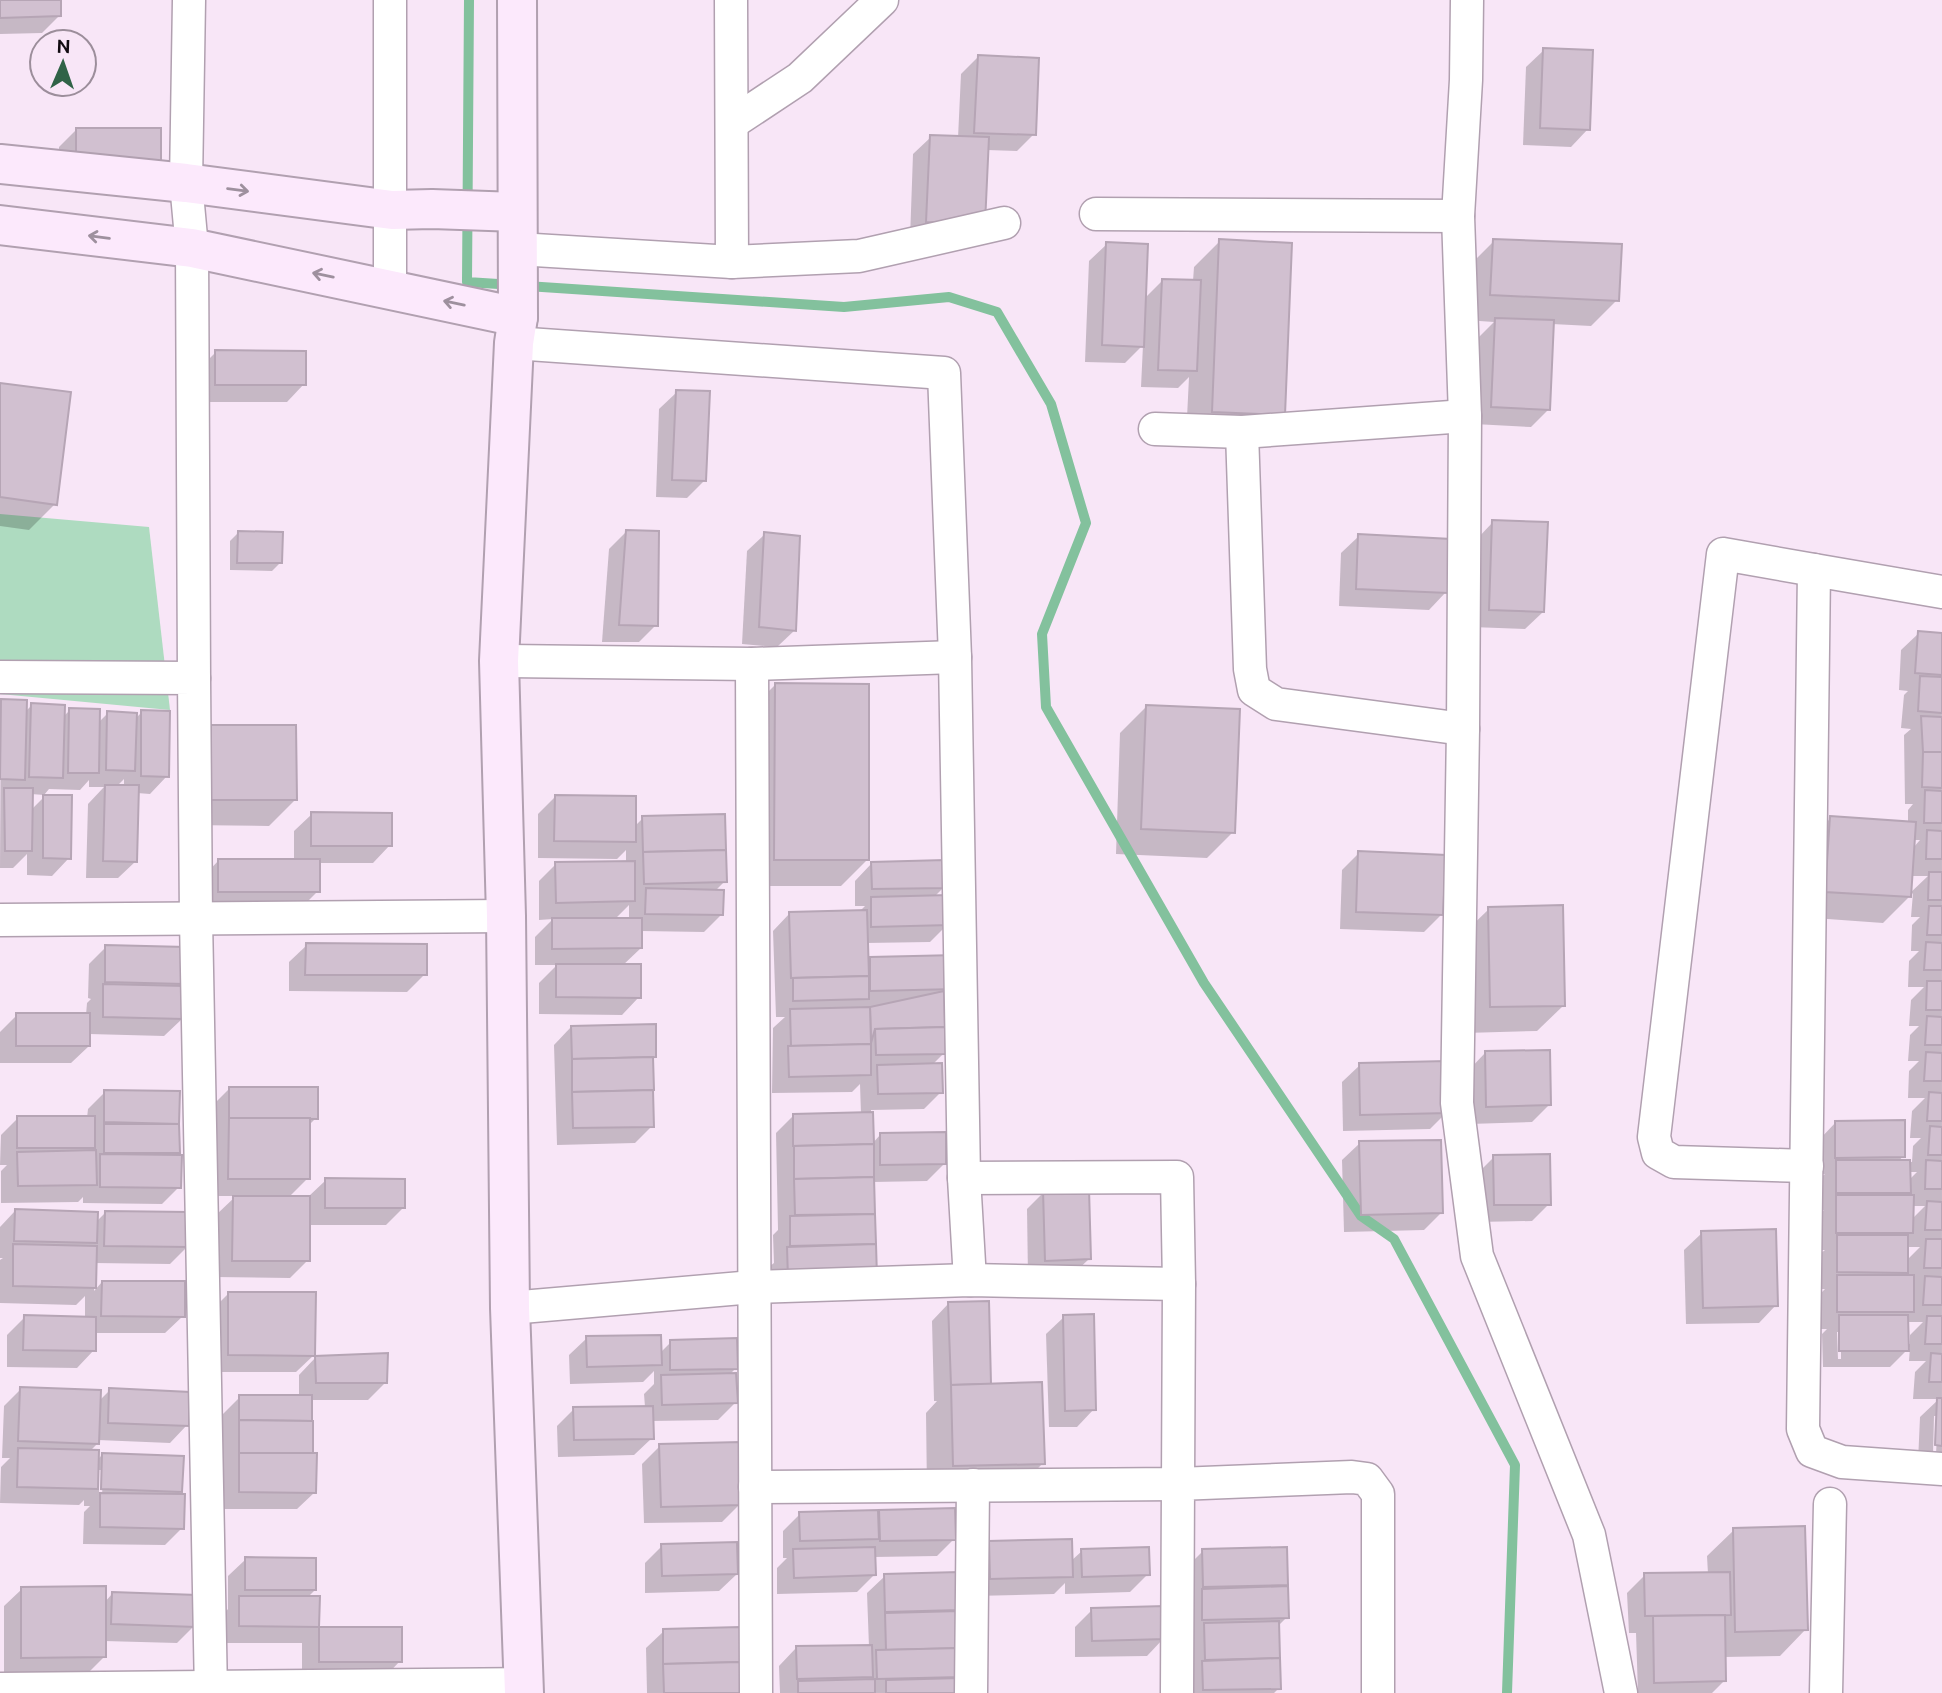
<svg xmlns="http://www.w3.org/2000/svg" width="1942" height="1693" viewBox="0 0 1942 1693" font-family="Ubuntu,sans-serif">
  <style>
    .green { fill: #aedbc0 }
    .shadow { fill: #0003; fill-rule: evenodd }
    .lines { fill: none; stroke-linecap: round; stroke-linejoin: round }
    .stream { stroke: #83c19d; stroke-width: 10 }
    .building { fill: #d1c0d0; stroke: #b6a5b5; stroke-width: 2 }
    .street-casing { stroke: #b1a0b0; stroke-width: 35 }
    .secondary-casing { stroke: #b1a0b0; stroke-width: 42 }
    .street { stroke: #fff; stroke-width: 32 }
    .secondary { stroke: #fce9fc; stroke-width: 38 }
    .oneway { stroke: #9e909e }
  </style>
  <rect width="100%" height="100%" fill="#f8e6f7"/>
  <polygon class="green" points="0,514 149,527 170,710 0,694"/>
  <g class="shadow">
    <polygon points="0,0 59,0 60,15 42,33 0,34"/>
    <polygon points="1544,50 1588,129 1571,147 1523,145 1526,67"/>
    <polygon points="978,57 1034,134 1017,151 987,150 984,224 910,239 913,154 931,137 958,138 961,74"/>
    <polygon points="76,130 159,130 59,187 59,147"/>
    <polygon points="1220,241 1283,415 1186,438 1189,377 1178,388 1141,387 1143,345 1125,363 1085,362 1089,261 1107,244 1144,299 1163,280 1193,281 1194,267"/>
    <polygon points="1494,241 1617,300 1591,326 1552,324 1549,409 1531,427 1474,424 1478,338 1494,322 1465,320 1468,267"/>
    <polygon points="216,352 304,384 287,402 198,402 198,370"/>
    <polygon points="0,385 55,504 29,530 0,526"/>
    <polygon points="677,392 705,480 687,498 656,497 659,409"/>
    <polygon points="1493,522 1543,612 1525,629 1472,627 1476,540"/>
    <polygon points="626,532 656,625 639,642 602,642 609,549"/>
    <polygon points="238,533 280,563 272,571 230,570 230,541"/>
    <polygon points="765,534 795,630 777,647 742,644 747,551"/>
    <polygon points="1359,536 1446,592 1429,610 1339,606 1341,553"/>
    <path d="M1919 633 1942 634V1463L1918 1462 1920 1417 1939 1399H1913L1915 1372 1926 1361H1909L1910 1347 1890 1367H1823L1822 1334 1827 1329H1820V1294L1825 1289H1821L1820 1254 1825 1250H1819V1214L1824 1210H1819V1179L1825 1174H1818L1819 1140 1836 1122 1903 1156 1898 1162H1912L1913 1146 1921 1138H1910L1912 1111 1925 1098H1908L1909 1071 1919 1061H1908L1910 1035 1919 1026H1909L1911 1000 1924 987H1908L1909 961 1919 951H1911L1912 925 1920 917H1911L1913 893 1883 923 1800 917 1804 844 1831 818 1908 823V810L1913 804H1905L1904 735 1911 729 1901 728 1904 695 1908 691 1899 690 1901 650ZM1913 840H1920L1913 848ZM1911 876H1928L1909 894ZM1909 1172H1917L1909 1180ZM1912 1206H1925L1912 1219ZM1906 1247H1920L1906 1261ZM1907 1322H1923L1910 1335V1344H1907ZM1837 1332H1841V1359H1838ZM1934 1416H1938L1936 1454H1933Z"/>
    <polygon points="775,685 867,860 841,886 748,886 749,711"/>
    <path d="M1 701 25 712 32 705 63 717 70 710 98 723 108 713 135 719 142 712 167 776 150 794 137 793 136 861 118 878H86L88 804 104 787H89V780L80 790 49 789 44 795 31 794V810L44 797 69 858 52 876 27 875V854L13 868H0ZM124 779V787L117 786Z"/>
    <polygon points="1146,707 1233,832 1207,858 1116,854 1120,733"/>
    <polygon points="212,727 295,800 269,826 186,825 186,753"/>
    <path d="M556 796 634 827 643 818 725 881 715 891 721 915 704 932 641 931V948L622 966 639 997 622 1015 539 1014V983L557 965H535V937L553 919 539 920V881L556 864 626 863V850L617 859 538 858V814ZM629 905V919H615Z"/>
    <polygon points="312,814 390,845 373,863 318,863 318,891 300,909 202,908 202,878 219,860 294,861 294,831"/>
    <polygon points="1359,853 1441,915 1424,932 1340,929 1342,870"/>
    <polygon points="872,863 944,887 934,897 948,924 930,942 866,943 866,963 871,959 955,989 943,1001 944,1053 932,1065 941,1092 924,1109 871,1110 872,1144 880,1135 945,1163 927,1181 873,1182 875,1276 771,1296 770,1266 774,1263 773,1235 778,1230 776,1133 793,1116 861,1114 860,1084 852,1092 772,1093 773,1028 785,1017 776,1017 773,931 790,913 859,912 865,906 855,906 855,881"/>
    <polygon points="1489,909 1564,1005 1537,1031 1465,1033 1462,935"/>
    <polygon points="307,945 425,974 407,992 289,991 289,962"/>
    <polygon points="106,947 183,983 178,987 182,1019 164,1036 89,1034 89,1046 71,1063 0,1063 0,1032 17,1015 86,1015 87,1003 91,999 88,998 89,964"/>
    <polygon points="654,1025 652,1126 635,1143 557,1145 554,1045 571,1027"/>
    <polygon points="1485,1053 1549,1105 1532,1122 1469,1124 1468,1071"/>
    <polygon points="1360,1065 1447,1112 1430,1129 1343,1131 1342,1082"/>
    <polygon points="230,1088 316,1118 308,1126 308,1178 288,1198 308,1197 326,1180 403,1208 386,1225 308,1225 308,1260 290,1278 215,1277 216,1215 236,1196 211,1196 212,1106"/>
    <polygon points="105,1092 178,1093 178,1152 173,1157 179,1187 162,1204 83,1203 83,1197 78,1202 1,1203 1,1171 7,1165 0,1165 1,1135 18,1118 87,1118 88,1109"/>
    <polygon points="1360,1143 1441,1213 1424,1230 1344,1232 1342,1160"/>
    <polygon points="1494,1157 1549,1204 1532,1221 1477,1222 1477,1174"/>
    <polygon points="1044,1192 1089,1259 1071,1276 1028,1277 1027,1209"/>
    <polygon points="15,1211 96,1222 105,1213 187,1247 170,1264 94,1263 94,1291 102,1282 183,1316 165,1333 95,1333 94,1350 77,1368 7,1367 7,1335 25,1317 85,1318 85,1296 76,1305 0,1303 0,1260 3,1258 0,1258 0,1227"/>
    <polygon points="1702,1233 1776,1305 1759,1323 1686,1324 1684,1250"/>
    <polygon points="228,1294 314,1355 296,1372 211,1372 211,1311"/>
    <polygon points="949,1303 989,1383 1043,1463 1017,1490 927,1492 926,1413 937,1401 934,1401 932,1321"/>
    <polygon points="1064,1317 1094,1409 1077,1427 1049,1427 1046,1334"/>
    <polygon points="587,1338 660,1353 671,1342 736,1368 729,1375 736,1402 718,1420 651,1421 652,1438 634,1455 558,1457 557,1426 574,1409 645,1407 644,1394 654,1384 654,1371 643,1382 570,1384 569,1355"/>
    <polygon points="316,1357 385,1383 368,1400 311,1400 315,1492 297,1509 222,1509 223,1414 240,1397 299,1397 299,1375"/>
    <path d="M21 1389 99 1401 110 1390 187 1425 170 1443 98 1440V1443L89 1452 97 1460 103 1454 181 1491 176 1496 182 1528 165 1545 83 1544 84 1512 90 1506H84V1500L79 1505 0 1503 1 1467 10 1458H2L4 1406ZM99 1470H103L102 1498H99Z"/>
    <polygon points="660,1446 740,1504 722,1522 644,1523 642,1464"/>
    <polygon points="954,1510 954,1539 937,1556 874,1557 874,1575 857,1592 777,1594 777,1568 787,1558 783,1558 783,1531 800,1514"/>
    <polygon points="1734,1530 1806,1629 1780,1656 1724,1657 1724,1681 1712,1693 1638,1693 1636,1633 1629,1633 1627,1593 1645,1575 1708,1574 1707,1556"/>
    <polygon points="990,1542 1071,1561 1082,1551 1148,1574 1130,1592 1065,1594 1065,1583 1054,1594 973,1596 972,1560"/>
    <polygon points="662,1546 737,1574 719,1591 645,1593 645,1563"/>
    <polygon points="1286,1549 1287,1617 1277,1627 1279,1688 1274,1693 1186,1693 1185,1569 1203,1551"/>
    <polygon points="246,1559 315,1590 307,1598 318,1598 317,1628 400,1629 400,1661 383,1679 302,1679 302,1643 223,1643 223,1615 228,1609 228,1576"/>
    <polygon points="957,1574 960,1693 780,1693 779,1666 796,1648 869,1647 867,1593 885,1576"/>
    <polygon points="22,1589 104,1603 112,1594 194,1626 177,1643 104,1641 104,1657 87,1674 4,1675 4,1606"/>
    <polygon points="1092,1610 1164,1638 1147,1656 1075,1657 1075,1627"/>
    <polygon points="664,1631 744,1693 647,1693 646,1648"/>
  </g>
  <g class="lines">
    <polyline class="stream" points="469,0 467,282 844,307 949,297 997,312 1051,404 1086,523 1042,634 1046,707 1204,983 1361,1216 1394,1239 1515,1465 1507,1693"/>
  </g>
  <g class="building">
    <polygon points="0,0 61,0 61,16 0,18"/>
    <polygon points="1543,48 1593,50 1590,130 1540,128"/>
    <polygon points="978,55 1039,58 1036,135 974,133"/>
    <polygon points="76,128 161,128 161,170 76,171"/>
    <polygon points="930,135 989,137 985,224 926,222"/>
    <polygon points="1219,239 1292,243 1285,415 1212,412"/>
    <polygon points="1493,239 1622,244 1619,301 1490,295"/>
    <polygon points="1106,242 1148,244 1144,347 1102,345"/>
    <polygon points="1162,279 1201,280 1197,371 1158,370"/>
    <polygon points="1495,318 1554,320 1550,410 1491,407"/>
    <polygon points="215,350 306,351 306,385 215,385"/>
    <polygon points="0,383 71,392 57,505 0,497"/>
    <polygon points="676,390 710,391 706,481 672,480"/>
    <polygon points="1492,520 1548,522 1544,612 1489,610"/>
    <polygon points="626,530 659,531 658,626 619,625"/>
    <polygon points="238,531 283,532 282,563 237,563"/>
    <polygon points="764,532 800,536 796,631 759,627"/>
    <polygon points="1358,534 1451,539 1448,593 1356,589"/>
    <polygon points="1918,631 1942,633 1942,675 1915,673"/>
    <polygon points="1920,676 1942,677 1942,713 1918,711"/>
    <polygon points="775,683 869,684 869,860 774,860"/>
    <polygon points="1,699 27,700 25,780 0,779"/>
    <polygon points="31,703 65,705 63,778 29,777"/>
    <polygon points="1146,705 1240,709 1235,833 1141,829"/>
    <polygon points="69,708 100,709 99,773 68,773"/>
    <polygon points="141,710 170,711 169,777 141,776"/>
    <polygon points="107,711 137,713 135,771 106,770"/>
    <polygon points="1921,716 1942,717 1942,752 1923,752"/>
    <polygon points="211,725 296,725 297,800 211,800"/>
    <polygon points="1923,752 1942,752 1942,788 1922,787"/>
    <polygon points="105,785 139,785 137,862 103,861"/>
    <polygon points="4,788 33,788 32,851 5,851"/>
    <polygon points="1925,790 1942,791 1942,823 1924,823"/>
    <polygon points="43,795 72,795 71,859 43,858"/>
    <polygon points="555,795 636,796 636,842 554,841"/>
    <polygon points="311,812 392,813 392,846 311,846"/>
    <polygon points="725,814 726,850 643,852 642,816"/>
    <polygon points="1830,816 1916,822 1911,897 1825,892"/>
    <polygon points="1927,830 1942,831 1942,859 1926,859"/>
    <polygon points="726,850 727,882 644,884 643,852"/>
    <polygon points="1358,851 1446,855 1443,915 1356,912"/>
    <rect x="218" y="859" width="102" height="33"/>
    <polygon points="945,860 946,888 872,889 871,862"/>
    <polygon points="635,861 635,901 556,903 555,862"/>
    <polygon points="1929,872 1942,872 1942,900 1928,900"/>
    <polygon points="646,888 724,890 723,915 645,914"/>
    <polygon points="949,895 950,925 871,927 871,897"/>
    <polygon points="1563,905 1565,1006 1490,1007 1488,907"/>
    <polygon points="1929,906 1942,906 1942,935 1927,935"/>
    <polygon points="867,910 869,976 791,978 789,912"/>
    <polygon points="552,918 642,918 642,948 552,949"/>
    <polygon points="1926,942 1942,943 1942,970 1924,970"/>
    <polygon points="306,943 427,944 427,975 305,975"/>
    <polygon points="105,945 186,947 184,984 105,982"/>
    <polygon points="957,955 957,989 870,991 870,957"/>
    <polygon points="556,964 641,964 641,998 556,997"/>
    <polygon points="869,976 869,999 793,1001 793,978"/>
    <polygon points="1927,981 1942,981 1942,1010 1926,1010"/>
    <polygon points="103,984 185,986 184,1019 103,1017"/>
    <polygon points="944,991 945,1027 875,1029 871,1043 870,1007"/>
    <polygon points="870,1007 871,1044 791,1046 790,1009"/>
    <rect x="16" y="1013" width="74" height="33"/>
    <polygon points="1927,1016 1942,1017 1942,1045 1925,1045"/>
    <polygon points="656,1024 656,1057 572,1059 571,1026"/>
    <polygon points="945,1027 946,1054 876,1055 875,1029"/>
    <polygon points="871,1044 871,1075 789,1077 788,1046"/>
    <polygon points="1550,1050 1551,1105 1486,1107 1485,1051"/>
    <polygon points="1926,1052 1942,1053 1942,1081 1924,1081"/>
    <polygon points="653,1057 654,1090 572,1092 572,1059"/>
    <polygon points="1447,1061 1449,1113 1360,1115 1359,1063"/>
    <polygon points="942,1063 943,1093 878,1094 877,1065"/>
    <polygon points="229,1087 318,1087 318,1119 229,1118"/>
    <polygon points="104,1090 180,1091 179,1124 104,1122"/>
    <polygon points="653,1090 654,1127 573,1128 572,1092"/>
    <polygon points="1929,1092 1942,1093 1942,1121 1927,1121"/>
    <polygon points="873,1112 874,1144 793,1146 793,1114"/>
    <rect x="17" y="1116" width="78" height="32"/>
    <polygon points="229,1118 310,1118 310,1179 228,1179"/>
    <polygon points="1905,1120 1905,1157 1835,1158 1835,1121"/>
    <polygon points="104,1124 179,1124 180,1153 104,1153"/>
    <polygon points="1930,1126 1942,1127 1942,1155 1928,1155"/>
    <polygon points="946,1132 946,1164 880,1165 880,1133"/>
    <polygon points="1441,1140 1443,1213 1361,1215 1359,1141"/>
    <polygon points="874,1144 874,1177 794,1179 794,1146"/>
    <polygon points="96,1150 97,1185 18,1186 17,1152"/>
    <polygon points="100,1154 182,1155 181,1188 100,1187"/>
    <polygon points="1550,1154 1551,1205 1494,1205 1493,1155"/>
    <polygon points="1836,1160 1910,1160 1911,1193 1836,1193"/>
    <polygon points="1926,1160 1942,1161 1942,1189 1925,1189"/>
    <polygon points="874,1177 875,1214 795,1215 794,1179"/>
    <polygon points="325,1178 405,1179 405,1208 325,1208"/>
    <polygon points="1089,1189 1091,1259 1045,1261 1043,1190"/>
    <polygon points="1836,1195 1914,1195 1913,1233 1836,1233"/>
    <polygon points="233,1196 310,1196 310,1261 232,1261"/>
    <polygon points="1927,1201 1942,1202 1942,1230 1925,1230"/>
    <polygon points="15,1209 98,1212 97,1243 14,1241"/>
    <polygon points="105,1211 189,1212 189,1247 104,1246"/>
    <polygon points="875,1214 876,1244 790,1246 790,1216"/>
    <polygon points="1776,1229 1778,1306 1703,1308 1701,1231"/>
    <polygon points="1837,1235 1908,1235 1908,1273 1837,1272"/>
    <polygon points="1926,1239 1942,1239 1942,1268 1924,1268"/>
    <polygon points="13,1244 97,1246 96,1288 13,1286"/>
    <polygon points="876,1244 877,1277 788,1279 787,1247"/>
    <rect x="1837" y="1275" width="77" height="37"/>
    <polygon points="1925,1276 1942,1277 1942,1305 1923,1305"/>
    <polygon points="102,1281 185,1281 185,1317 101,1316"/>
    <polygon points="228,1292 316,1292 315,1356 228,1355"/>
    <polygon points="989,1301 991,1384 951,1385 948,1302"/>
    <polygon points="1094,1314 1096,1410 1065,1411 1063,1315"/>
    <polygon points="24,1315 96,1317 96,1351 23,1350"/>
    <polygon points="1839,1315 1908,1315 1909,1351 1839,1351"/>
    <polygon points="1927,1316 1942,1316 1942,1344 1925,1344"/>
    <polygon points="661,1335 662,1365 587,1367 586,1336"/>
    <polygon points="737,1338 738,1369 670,1370 670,1340"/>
    <polygon points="388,1353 387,1383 316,1383 315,1356"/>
    <polygon points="1931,1353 1942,1354 1942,1382 1929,1382"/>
    <polygon points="736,1373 738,1403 662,1405 661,1375"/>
    <polygon points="1042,1382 1045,1464 953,1466 951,1385"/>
    <polygon points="20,1387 101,1390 99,1444 18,1441"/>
    <polygon points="109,1388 190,1392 189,1426 108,1423"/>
    <polygon points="239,1395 312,1395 312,1421 239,1420"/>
    <polygon points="1937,1398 1942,1398 1942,1446 1935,1445"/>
    <polygon points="653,1406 654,1439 574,1440 573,1407"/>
    <polygon points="239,1420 313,1421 313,1453 239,1453"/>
    <polygon points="740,1442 741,1505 661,1507 659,1444"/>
    <polygon points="18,1448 99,1450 98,1489 17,1487"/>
    <polygon points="102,1453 184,1456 182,1492 101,1489"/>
    <polygon points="239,1453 317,1453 316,1493 239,1492"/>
    <polygon points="100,1493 185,1494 184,1529 100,1527"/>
    <polygon points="955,1508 956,1540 880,1541 879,1510"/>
    <polygon points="878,1510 879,1539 800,1541 799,1512"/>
    <polygon points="1805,1526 1808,1630 1735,1632 1733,1528"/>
    <polygon points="1072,1539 1073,1577 990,1579 989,1541"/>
    <polygon points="737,1542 738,1574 662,1576 661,1544"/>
    <polygon points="875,1547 876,1575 794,1578 793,1549"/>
    <polygon points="1149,1547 1150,1575 1082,1577 1081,1549"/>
    <polygon points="1287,1547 1288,1585 1203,1587 1202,1549"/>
    <polygon points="245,1557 316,1558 316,1590 245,1590"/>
    <polygon points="959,1572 960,1610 885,1612 884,1574"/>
    <polygon points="1730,1572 1731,1615 1645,1616 1644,1573"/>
    <polygon points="106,1586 106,1657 21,1658 21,1587"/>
    <polygon points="1288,1586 1289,1618 1202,1620 1202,1589"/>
    <polygon points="112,1592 197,1595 196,1627 111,1624"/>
    <polygon points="239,1596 320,1596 319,1627 239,1626"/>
    <polygon points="1165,1606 1166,1639 1092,1641 1091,1608"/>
    <polygon points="960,1611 961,1648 886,1650 885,1613"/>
    <polygon points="1725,1615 1726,1681 1654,1683 1653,1616"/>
    <polygon points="1279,1621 1280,1658 1205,1660 1204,1623"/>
    <rect x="319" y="1627" width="83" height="35"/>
    <polygon points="740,1627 740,1662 663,1664 663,1629"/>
    <polygon points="872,1645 873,1677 797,1679 796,1646"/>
    <polygon points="961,1648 961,1677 877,1679 876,1650"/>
    <polygon points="1280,1658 1281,1689 1203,1690 1202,1661"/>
    <polygon points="740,1662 745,1693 664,1693 663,1664"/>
    <polygon points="961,1678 962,1693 886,1693 886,1680"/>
    <polygon points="875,1679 875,1693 798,1693 798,1681"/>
  </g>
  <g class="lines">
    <g class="street-casing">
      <g id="street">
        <polyline points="189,0 186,183 192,248 194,678"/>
        <polyline points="390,0 390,290"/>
        <polyline points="1467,0 1466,80 1458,216 1465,416 1463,729 1457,1103 1477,1256 1589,1535 1621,1693"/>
        <polyline points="732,123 800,78 882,0"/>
        <polyline points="1096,214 1458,216"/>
        <polyline points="518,249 732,262 731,0"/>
        <polyline points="732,262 859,256 1004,223"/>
        <polyline points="514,343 944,373 955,657 964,1178 970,1280"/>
        <polyline points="1155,429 1242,432 1250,669 1254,690 1276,704 1463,729"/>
        <polyline points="1242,432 1465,416"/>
        <polyline points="1942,592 1814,570 1803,1429 1812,1451 1842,1462 1942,1469"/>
        <polyline points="499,661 752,664 955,657"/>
        <polyline points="752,664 756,1693"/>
        <polyline points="0,677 194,678 196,919 211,1693"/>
        <polyline points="0,920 506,916"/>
        <polyline points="1807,1166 1674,1162 1658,1153 1654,1137 1723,554 1814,570"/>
        <polyline points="964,1178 1177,1177 1179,1284"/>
        <polyline points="510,1308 753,1287 970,1280 1179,1284 1178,1484 755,1487"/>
        <polyline points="0,1689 524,1684"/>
        <polyline points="971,1693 973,1485"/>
        <polyline points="1177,1693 1178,1484 1352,1477 1367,1479 1378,1494 1378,1693"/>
        <polyline points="1826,1693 1830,1504"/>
      </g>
    </g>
    <g class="secondary-casing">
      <g id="secondary">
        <polyline points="517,0 518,317 514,343 499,661 506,916 510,1308 524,1693"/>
        <polyline points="0,164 186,183 392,210 432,209 517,212"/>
        <polyline points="0,225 192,248 518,317"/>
      </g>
    </g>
    <use href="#street" class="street"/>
    <use href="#secondary" class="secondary"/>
  </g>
  <defs><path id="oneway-shaft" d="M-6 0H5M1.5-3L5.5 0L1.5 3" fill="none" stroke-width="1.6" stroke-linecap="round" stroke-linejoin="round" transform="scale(1.75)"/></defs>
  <g class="oneway">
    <use href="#oneway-shaft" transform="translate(238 190) rotate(7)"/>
    <use href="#oneway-shaft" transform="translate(99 237) rotate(-173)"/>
    <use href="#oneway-shaft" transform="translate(323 275) rotate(-168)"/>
    <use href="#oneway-shaft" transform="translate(454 303) rotate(-168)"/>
  </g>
  <g transform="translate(63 63) rotate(2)"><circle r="33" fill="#f8e6f7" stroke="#9c8e9b" stroke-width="2"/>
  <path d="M0-5L12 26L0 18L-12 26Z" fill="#306347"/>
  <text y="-10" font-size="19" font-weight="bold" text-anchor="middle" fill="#110b11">N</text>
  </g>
</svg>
